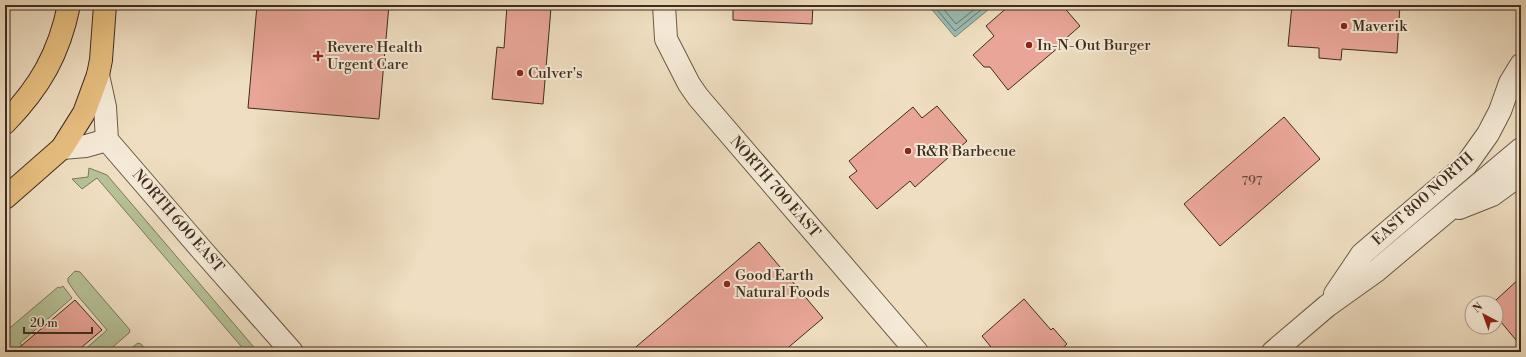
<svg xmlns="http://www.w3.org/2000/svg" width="1526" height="357" viewBox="0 0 1526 357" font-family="'Libre Bodoni',serif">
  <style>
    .green { fill: #b5c296; stroke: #7a785a }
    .water { fill: #9abcb2; stroke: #758377 }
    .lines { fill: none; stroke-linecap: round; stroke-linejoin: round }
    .shore { stroke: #6c7468; stroke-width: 1 }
    .building { fill: #e9a698; stroke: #3e2d1e }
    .minor-casing { stroke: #6a5947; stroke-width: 24 }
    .major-casing { stroke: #3e2d1e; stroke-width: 24 }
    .minor { stroke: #f5ead7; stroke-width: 22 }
    .major { stroke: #e8bf80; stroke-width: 22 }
    .poi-dot { fill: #8f2418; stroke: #f5ead7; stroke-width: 1.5 }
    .labels { text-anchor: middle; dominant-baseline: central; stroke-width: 4; stroke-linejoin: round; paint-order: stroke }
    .number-label { font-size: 13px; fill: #694b3c }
    .poi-label { font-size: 15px; fill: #3e2d1e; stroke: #f5ead7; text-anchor: start }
    .street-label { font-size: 15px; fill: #3e2d1e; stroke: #f5ead7 }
  </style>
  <rect width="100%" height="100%" fill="#efdec1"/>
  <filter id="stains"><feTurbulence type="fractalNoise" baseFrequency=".005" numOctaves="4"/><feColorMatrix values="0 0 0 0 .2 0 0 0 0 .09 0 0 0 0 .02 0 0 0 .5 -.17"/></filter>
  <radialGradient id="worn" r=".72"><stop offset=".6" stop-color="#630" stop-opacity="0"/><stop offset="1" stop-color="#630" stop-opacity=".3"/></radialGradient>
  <g class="green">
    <polygon points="89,168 107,175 258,352 246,352 97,178 82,189 72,179 88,177"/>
    <polygon points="75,271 80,272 130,330 129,333 107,352 82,352 107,330 77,295 68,282 68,278"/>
    <polygon points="63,286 72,298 20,343 28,352 5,352 5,332 58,287 60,288"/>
    <polygon points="138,343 141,344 148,352 126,352"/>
  </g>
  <polygon class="water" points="928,5 994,5 955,37"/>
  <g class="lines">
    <g class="shore">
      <polyline points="933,5 955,31 987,5"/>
      <polyline points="940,5 956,24 980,5"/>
    </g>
  </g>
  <g class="building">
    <polygon points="257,5 389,5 379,119 248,108"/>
    <polygon points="507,5 551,8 543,104 492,99 497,47 504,48"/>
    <polygon points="733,5 813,5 812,24 733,20"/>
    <polygon points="1010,5 1062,5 1080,26 1064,40 1066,41 1008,90 990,67 984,67 973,55 994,36 986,26"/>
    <polygon points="1292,5 1400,5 1397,53 1342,49 1341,60 1319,58 1319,48 1288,46"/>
    <polygon points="937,106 967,141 915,187 910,181 877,209 849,177 857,171 849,161 913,107 922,118"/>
    <polygon points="1284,117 1320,159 1220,246 1184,204"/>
    <polygon points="759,242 823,318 783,352 630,352"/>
    <polygon points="1521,277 1521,346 1496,316 1496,300"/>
    <polygon points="1024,299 1051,330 1053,328 1067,344 1058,352 995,352 982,336"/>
    <polygon points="75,300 102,330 76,352 14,352"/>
  </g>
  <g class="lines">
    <g class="minor-casing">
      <g id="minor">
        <polyline points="664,5 666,39 689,84 698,97 917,352"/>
        <polyline points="98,75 105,107 107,140 201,249 292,352"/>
        <polyline points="62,148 86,146 107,140"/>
        <polyline points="1459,208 1492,195 1514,179 1521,178"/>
        <polyline points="1335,294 1362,254 1466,165 1488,134 1500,111 1510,83 1521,65"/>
        <polyline points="1273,352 1327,306 1376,271 1521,149"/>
      </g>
    </g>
    <g class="major-casing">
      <g id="major">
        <path d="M5 123C40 87 59 54 69 5"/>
        <polyline points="5,198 62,148 84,113 98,75 101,60 105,5"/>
      </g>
    </g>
    <use href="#minor" class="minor"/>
    <use href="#major" class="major"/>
  </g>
  <g class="poi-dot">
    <circle cx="1344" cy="26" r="4"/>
    <circle cx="1029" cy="45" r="4"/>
    <path d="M316 50h4v4h4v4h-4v4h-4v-4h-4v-4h4z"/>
    <circle cx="520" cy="73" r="4"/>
    <circle cx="908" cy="151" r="4"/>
    <circle cx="727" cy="284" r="4"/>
  </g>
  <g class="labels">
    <g class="number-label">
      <text x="1252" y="181">797</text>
    </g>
    <g class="poi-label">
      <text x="1352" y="26">Maverik</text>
      <text x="1037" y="45">In-N-Out Burger</text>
      <text x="327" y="47">Revere Health<tspan x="327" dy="17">Urgent Care</tspan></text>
      <text x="528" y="73">Culver's</text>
      <text x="916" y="151">R&amp;R Barbecue</text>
      <text x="735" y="275">Good Earth<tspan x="735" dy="17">Natural Foods</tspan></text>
    </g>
    <g class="street-label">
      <text transform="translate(775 187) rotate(49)">NORTH 700 EAST</text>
      <text transform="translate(1423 199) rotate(-42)">EAST 800 NORTH</text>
      <text transform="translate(178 221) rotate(49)">NORTH 600 EAST</text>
    </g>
  </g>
  <rect width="1526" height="357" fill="none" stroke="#efdec1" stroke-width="20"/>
  <rect x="6" y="6" width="1514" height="345" fill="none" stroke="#3e2d1e" stroke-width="2"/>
  <rect x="10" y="10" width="1506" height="337" fill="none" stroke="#3e2d1e"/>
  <g transform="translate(1484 315) rotate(319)"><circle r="19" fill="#f5ead7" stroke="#ac9e8d"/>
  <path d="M0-3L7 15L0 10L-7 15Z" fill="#8f2418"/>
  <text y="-6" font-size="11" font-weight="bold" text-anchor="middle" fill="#3e2d1e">N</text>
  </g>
  <path d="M24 327v6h68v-6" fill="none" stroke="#3e2d1e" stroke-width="2"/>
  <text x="30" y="327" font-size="12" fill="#3e2d1e" stroke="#f5ead7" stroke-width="3" paint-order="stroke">20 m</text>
  <rect width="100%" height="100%" filter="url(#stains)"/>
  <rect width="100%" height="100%" fill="url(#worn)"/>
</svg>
